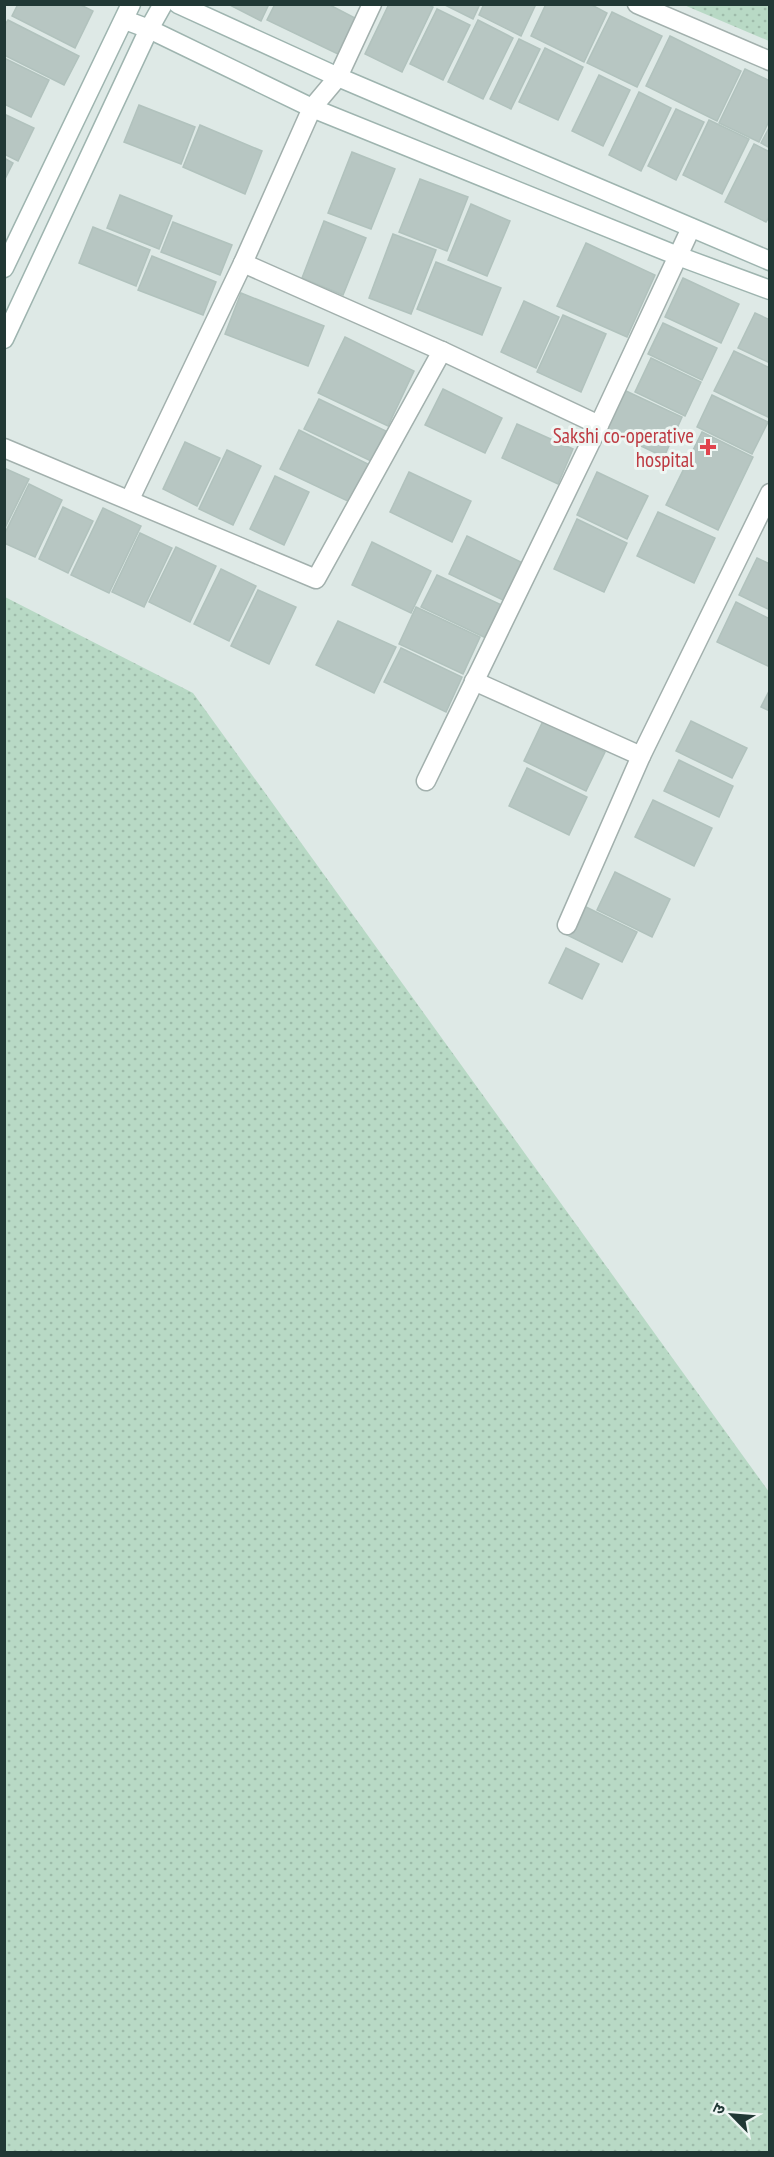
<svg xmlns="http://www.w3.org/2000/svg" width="774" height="2157" viewBox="0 0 774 2157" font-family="'PT Sans Narrow','Noto Sans Devanagari',sans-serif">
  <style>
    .green { fill: url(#green-dots) }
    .building { fill: #b7c6c2; stroke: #b1c2bd; stroke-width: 1.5 }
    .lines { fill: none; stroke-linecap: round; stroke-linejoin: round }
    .street-casing { stroke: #a2b0ad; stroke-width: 21 }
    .secondary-casing { stroke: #9eb4af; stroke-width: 21 }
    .street { stroke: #fff; stroke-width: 18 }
    .secondary { stroke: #fff; stroke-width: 18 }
    .health-dot { fill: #e0444e; stroke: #eef6f3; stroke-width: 2 }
    .labels { text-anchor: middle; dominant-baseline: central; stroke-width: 6; stroke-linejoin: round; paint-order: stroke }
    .health-label { font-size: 21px; fill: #be3a42; stroke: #eef6f3; text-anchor: end }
  </style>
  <defs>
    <pattern id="green-dots" width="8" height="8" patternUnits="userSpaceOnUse" patternTransform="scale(1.5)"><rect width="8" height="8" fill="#b8d9c5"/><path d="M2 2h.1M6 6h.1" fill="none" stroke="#9ebbaa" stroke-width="1.8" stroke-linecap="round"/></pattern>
  </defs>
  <rect width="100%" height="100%" fill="#dee9e6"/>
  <g class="green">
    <polygon points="684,5 769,5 769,41"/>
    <polygon points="5,597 193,693 769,1492 769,2152 5,2152"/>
  </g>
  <g class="building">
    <polygon points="18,4 79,4 93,11 75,48 12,16"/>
    <polygon points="228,4 269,4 261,21"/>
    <polygon points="275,4 328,4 357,19 340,55 267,20"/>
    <polygon points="389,4 427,4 433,7 402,72 365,54"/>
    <polygon points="443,4 480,4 473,19"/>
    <polygon points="484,4 536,4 521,36 479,15"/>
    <polygon points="546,4 590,4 607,13 584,62 531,36"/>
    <polygon points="437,9 470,25 443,80 410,64"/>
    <polygon points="612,12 662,36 637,87 587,63"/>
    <polygon points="8,20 79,56 64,85 4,55 4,26"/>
    <polygon points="478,20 513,38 483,99 448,82"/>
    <polygon points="670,36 741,71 717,121 646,86"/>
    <polygon points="519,39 540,49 511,109 490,99"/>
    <polygon points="545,48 583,67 558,120 519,102"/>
    <polygon points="4,58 49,80 31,117 4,104"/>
    <polygon points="745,69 770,81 770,119 759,142 719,123"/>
    <polygon points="599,75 630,90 603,146 572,131"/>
    <polygon points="639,92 671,108 641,171 609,155"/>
    <polygon points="139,105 195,127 181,164 124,142"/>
    <polygon points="676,109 704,122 676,180 648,166"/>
    <polygon points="4,114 34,128 18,161 4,154"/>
    <polygon points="709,120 749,139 722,194 683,175"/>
    <polygon points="200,125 262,151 245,194 183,167"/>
    <polygon points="770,126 770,148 761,143"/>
    <polygon points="754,144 770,152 770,215 766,222 725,202"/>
    <polygon points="352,152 395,169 371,229 328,213"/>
    <polygon points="4,158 13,163 4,181"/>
    <polygon points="420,179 468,197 447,251 399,232"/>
    <polygon points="120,195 172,216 159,249 107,228"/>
    <polygon points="471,204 510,221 487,276 448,260"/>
    <polygon points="324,221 366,238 343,295 302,278"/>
    <polygon points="173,222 232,245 220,275 161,252"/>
    <polygon points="93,227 150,250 136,286 79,263"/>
    <polygon points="393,234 436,250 411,314 369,298"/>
    <polygon points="586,243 655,275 627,337 557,306"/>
    <polygon points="152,256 216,282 203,315 138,290"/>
    <polygon points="436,262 501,288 482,335 417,309"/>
    <polygon points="683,278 739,304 721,343 665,317"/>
    <polygon points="241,293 324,326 308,366 225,334"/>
    <polygon points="524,301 559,317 536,368 501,352"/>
    <polygon points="755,313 770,320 770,363 738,348"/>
    <polygon points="563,315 606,334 581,392 537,372"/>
    <polygon points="663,323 717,348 702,380 648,354"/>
    <polygon points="345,337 414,371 388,426 318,393"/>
    <polygon points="734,351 770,368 770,418 714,391"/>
    <polygon points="651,358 701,382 685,416 635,392"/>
    <polygon points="443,389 502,418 485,453 425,425"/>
    <polygon points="626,391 682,417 664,457 607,430"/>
    <polygon points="712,395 768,422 752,454 697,427"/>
    <polygon points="319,399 386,431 371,461 304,429"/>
    <polygon points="517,424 573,449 558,484 502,458"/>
    <polygon points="299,430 370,465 352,503 280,469"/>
    <polygon points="702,432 753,457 718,530 666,505"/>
    <polygon points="185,442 220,458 197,506 163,489"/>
    <polygon points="227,450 261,466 233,525 199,509"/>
    <polygon points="4,468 29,479 4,530"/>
    <polygon points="409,472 471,501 452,542 390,512"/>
    <polygon points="597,472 648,496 627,539 577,515"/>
    <polygon points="275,476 309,492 284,545 250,529"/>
    <polygon points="29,484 62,500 35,557 4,543 4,535"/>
    <polygon points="63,507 93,521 68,573 39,559"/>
    <polygon points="103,508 141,526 109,593 71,575"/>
    <polygon points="658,512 715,538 694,583 637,556"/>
    <polygon points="577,519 627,543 604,592 554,569"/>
    <polygon points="140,533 172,548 144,607 112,592"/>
    <polygon points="467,536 523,563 505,601 449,574"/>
    <polygon points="372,542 431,571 411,613 352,585"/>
    <polygon points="176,547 216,566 190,622 149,602"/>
    <polygon points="757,558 770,564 770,610 739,595"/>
    <polygon points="221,569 256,586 229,641 194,624"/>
    <polygon points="437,575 506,607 490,640 421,607"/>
    <polygon points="258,590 296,607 269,664 231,646"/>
    <polygon points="736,602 770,619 770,667 717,642"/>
    <polygon points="416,607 480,637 463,674 399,644"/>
    <polygon points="338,621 396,647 374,693 316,665"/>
    <polygon points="401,648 462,677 446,712 384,682"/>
    <polygon points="770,689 770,711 761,707"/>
    <polygon points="543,721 605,752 586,791 524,761"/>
    <polygon points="691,721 747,748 732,778 676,751"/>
    <polygon points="679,760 733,786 719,817 664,791"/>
    <polygon points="527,768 587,797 569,835 509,806"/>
    <polygon points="653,800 712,828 694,866 635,837"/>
    <polygon points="615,872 670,899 652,937 597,910"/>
    <polygon points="582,905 637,932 622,962 567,935"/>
    <polygon points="566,948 599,964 582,999 549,983"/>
  </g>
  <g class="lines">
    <g class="street-casing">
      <g id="street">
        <polyline points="637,4 770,61"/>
        <polyline points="243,263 442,351 599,425"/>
        <polyline points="4,448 316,579 442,351"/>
        <polyline points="130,499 243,263 312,108 338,77 372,4"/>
        <polyline points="474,681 641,756"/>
        <polyline points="426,781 599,425 691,228"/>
        <polyline points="567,925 641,756 770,493"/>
      </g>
    </g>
    <g class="secondary-casing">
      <g id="secondary">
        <polyline points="178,4 338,77 770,261"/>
        <polyline points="125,20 149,29 312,108 678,256 770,290"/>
        <polyline points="4,268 131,4"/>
        <polyline points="4,339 149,29 163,4"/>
      </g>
    </g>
    <use href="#street" class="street"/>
    <use href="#secondary" class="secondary"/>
  </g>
  <path class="health-dot" d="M705 438h6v6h6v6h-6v6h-6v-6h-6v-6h6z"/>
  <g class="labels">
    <g class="health-label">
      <text x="694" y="435">Sakshi co-operative<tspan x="694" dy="24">hospital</tspan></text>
    </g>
  </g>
  <rect width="774" height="2157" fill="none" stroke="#213835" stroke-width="12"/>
  <g transform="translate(732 2115) rotate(295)" stroke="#eef6f3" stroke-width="4.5" paint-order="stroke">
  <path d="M0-4.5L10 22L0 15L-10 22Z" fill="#213835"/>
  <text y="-9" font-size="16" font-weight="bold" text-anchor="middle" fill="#213835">उ</text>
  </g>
</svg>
